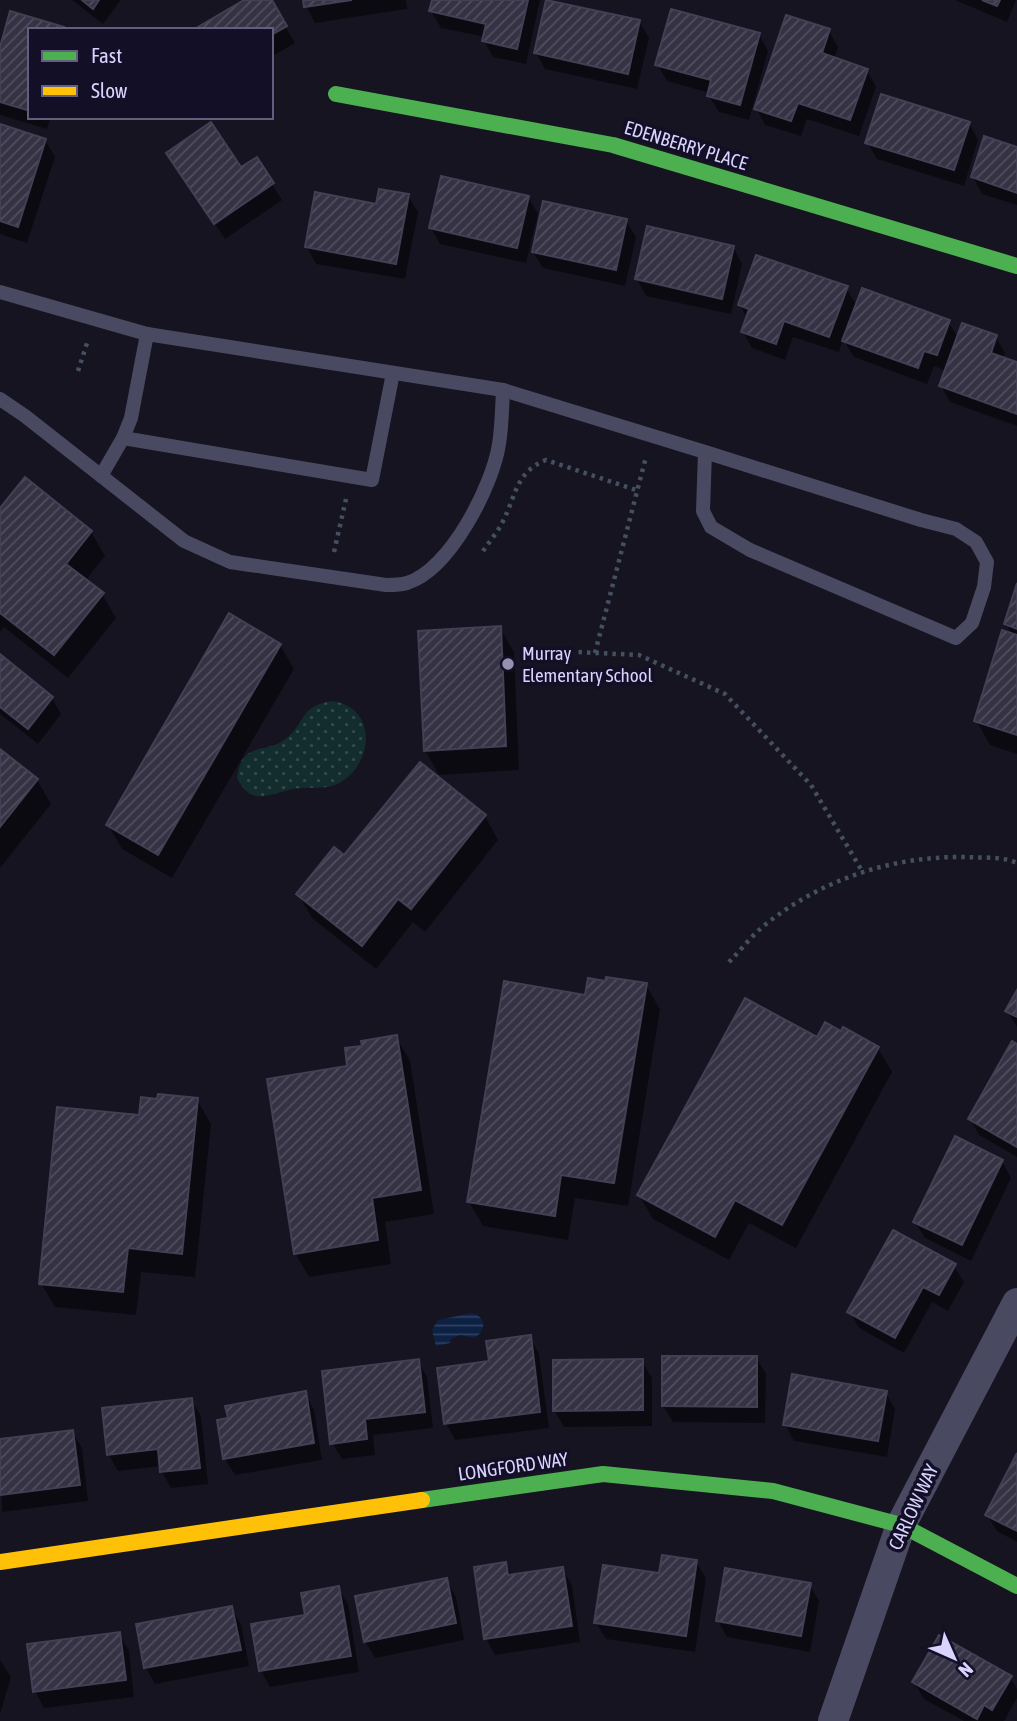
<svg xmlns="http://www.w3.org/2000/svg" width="1017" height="1721" viewBox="0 0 1017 1721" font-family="'Asap Condensed',sans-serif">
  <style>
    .park { fill: url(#park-dots) }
    .water { fill: url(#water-rules) }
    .shadow { fill: #0007 }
    .building { fill: url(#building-hatch); stroke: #433f54; stroke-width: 2 }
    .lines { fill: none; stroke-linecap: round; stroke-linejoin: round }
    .path { stroke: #44505f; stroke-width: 4.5; stroke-dasharray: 3.5 5; stroke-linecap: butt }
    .lane { stroke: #4a4962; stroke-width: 14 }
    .street { stroke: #4a4962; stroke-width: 30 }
    .fast { stroke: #4caf50; stroke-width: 16 }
    .slow { stroke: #ffc107; stroke-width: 16 }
    .poi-dot { fill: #9591b1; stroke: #130f26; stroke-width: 2.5 }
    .labels { text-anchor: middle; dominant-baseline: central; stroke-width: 7; stroke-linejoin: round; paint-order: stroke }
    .street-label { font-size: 19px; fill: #d9d4ff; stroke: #130f26 }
    .poi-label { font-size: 19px; fill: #d9d4ff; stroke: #130f26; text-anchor: start }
  </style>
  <defs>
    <pattern id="park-dots" width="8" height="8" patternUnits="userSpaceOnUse" patternTransform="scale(1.75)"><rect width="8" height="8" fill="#132c2d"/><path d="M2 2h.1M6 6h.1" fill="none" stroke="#354a4c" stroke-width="1.8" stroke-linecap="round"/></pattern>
    <pattern id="water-rules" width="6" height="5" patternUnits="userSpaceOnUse" patternTransform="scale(1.75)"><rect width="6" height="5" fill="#0d2144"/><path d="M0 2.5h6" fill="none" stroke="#304060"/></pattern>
    <pattern id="building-hatch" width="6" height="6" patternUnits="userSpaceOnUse" patternTransform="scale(1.75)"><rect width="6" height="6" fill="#343243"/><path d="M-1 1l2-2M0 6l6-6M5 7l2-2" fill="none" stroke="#514f5f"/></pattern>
  </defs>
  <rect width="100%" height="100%" fill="#161421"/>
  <path class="park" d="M333 701C377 708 374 762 341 782 326 791 308 786 293 789 269 794 251 807 237 778 241 741 265 754 284 740 307 724 297 706 333 701Z"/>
  <path class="water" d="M472 1313C486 1317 487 1329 475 1338L460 1335 451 1339 450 1343 436 1346 432 1330 438 1320Z"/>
  <g class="shadow">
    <polygon points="72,0 121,0 103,24"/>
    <polygon points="247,0 270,0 295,43 271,57 271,30"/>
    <polygon points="305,0 406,0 407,9 315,23 306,6"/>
    <polygon points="434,0 540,0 526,64 493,57 484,41 485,37 441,28 431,11"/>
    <polygon points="955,0 1016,0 1007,22"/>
    <polygon points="12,13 63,30 30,30 30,117 51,117 47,129 0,115 0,53"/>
    <polygon points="639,21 649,38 637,89 545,69 536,53"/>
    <polygon points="829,31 838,47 834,59 867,70 876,87 859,136 807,119 801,136 765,125 756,108"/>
    <polygon points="759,34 768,51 749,120 719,112 709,96 710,93 667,81 657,64"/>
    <polygon points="969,123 978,140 964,186 877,159 867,142"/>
    <polygon points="0,126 45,140 55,157 27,243 0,234"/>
    <polygon points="1017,149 1017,205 982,194 973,177"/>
    <polygon points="168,154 241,170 256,159 282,200 225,239"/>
    <polygon points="408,196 418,212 405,279 316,264 307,247 378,206"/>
    <polygon points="528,197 538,214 526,263 440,244 431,228"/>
    <polygon points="626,221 636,237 625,286 543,268 533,252"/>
    <polygon points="733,247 742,264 731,314 646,296 637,279"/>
    <polygon points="846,288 857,306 948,321 958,338 996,337 1005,353 1003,359 1017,364 1017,426 950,402 941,386 946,371 934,366 927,384 854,357 843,339 839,352 793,337 785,360 752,348 743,332 747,318 740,305"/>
    <polygon points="25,480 91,532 105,556 85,581 102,594 116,618 68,678 4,627 0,632 0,511"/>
    <polygon points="1017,589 1017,754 990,745 976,720 1012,635 1006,624"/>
    <polygon points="500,628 514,652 519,770 439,775 425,750"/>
    <polygon points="280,645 294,669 172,878 122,849 108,825"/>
    <polygon points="0,657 52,698 61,714 38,744 0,714"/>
    <polygon points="0,751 37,780 51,804 0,868"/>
    <polygon points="485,816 498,840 425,932 413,922 376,969 312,918 298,894 344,858"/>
    <polygon points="646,985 660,1009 628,1206 575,1198 568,1240 483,1226 469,1202 587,997"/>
    <polygon points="1017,993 1017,1027 1007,1011"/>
    <polygon points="396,1037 410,1061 434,1214 385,1222 391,1264 309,1277 295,1253 349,1068 364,1047"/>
    <polygon points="1017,1046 1017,1157 979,1135 970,1119"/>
    <polygon points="878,1048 892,1072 796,1248 749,1223 729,1260 653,1219 639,1195"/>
    <polygon points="197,1100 211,1124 195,1277 141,1272 136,1315 55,1307 41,1283 141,1117"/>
    <polygon points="1002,1161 1011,1178 971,1261 925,1238 915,1222"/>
    <polygon points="954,1266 964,1282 948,1311 932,1302 904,1353 859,1328 850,1312"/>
    <polygon points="530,1337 539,1354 549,1428 455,1440 446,1423 491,1363"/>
    <polygon points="756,1358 766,1374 765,1423 673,1422 663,1406"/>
    <polygon points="418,1361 427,1377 433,1428 373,1435 375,1455 342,1459 332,1443"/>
    <polygon points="642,1361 652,1378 652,1426 564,1427 554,1410"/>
    <polygon points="305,1393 314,1410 322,1460 235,1475 225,1459 219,1421"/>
    <polygon points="886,1393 895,1409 887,1457 794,1441 785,1424"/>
    <polygon points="191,1400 201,1416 208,1484 171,1488 162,1472 161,1466 118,1471 108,1454"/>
    <polygon points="72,1432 82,1448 88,1501 2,1512 0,1441"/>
    <polygon points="1017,1457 1017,1542 997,1531 987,1515"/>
    <polygon points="696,1562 706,1578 695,1652 606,1639 596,1623 661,1574"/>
    <polygon points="505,1564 513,1577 562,1569 572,1585 580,1642 495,1655 486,1638"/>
    <polygon points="446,1580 456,1597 464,1640 375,1658 365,1641"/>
    <polygon points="809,1584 819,1601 810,1652 727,1637 718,1621"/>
    <polygon points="338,1588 348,1604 359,1672 270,1687 261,1671 307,1617"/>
    <polygon points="231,1608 241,1624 249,1666 155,1684 146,1668"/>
    <polygon points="119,1634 129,1651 134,1697 44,1708 35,1691"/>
    <polygon points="0,1660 11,1677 0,1714"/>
    <polygon points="1010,1677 1017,1689 1017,1698 1004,1721 964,1721 924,1699 914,1682"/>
  </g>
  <g class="building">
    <polygon points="82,0 99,0 93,9"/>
    <polygon points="244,0 272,0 287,26 271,35 271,30 193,30"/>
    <polygon points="303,0 352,0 304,7"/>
    <polygon points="432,0 528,0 517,49 482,41 486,24 429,11"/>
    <polygon points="546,0 640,20 628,74 534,53"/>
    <polygon points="982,0 1000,0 997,6"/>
    <polygon points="671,9 760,33 740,105 707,96 711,80 655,65"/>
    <polygon points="10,11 64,27 63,30 30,30 30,111 0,102 0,47"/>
    <polygon points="786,15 830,29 822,53 868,69 850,120 798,103 791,121 754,109"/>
    <polygon points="881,94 970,122 954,170 865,143"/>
    <polygon points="211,122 241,167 257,157 274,183 214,224 166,153"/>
    <polygon points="0,124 46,139 18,227 0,221"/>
    <polygon points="984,136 1017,147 1017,193 971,177"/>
    <polygon points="441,176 529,196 517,248 429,228"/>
    <polygon points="379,189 409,194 396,264 305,247 315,192 376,204"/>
    <polygon points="543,201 627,219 616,270 532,252"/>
    <polygon points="647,226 734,246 722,299 635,279"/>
    <polygon points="756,255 848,286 829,337 784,321 776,344 741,332 749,309 738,305"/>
    <polygon points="862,288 950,320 937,355 924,351 918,368 842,341"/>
    <polygon points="962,323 997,335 991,353 1017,362 1017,414 939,386"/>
    <polygon points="25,477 92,531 66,564 104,593 54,655 0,613 0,508"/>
    <polygon points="1017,583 1017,629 1004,624"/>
    <polygon points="229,613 281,644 158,855 106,825"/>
    <polygon points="501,626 506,746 424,751 418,631"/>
    <polygon points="1002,630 1017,635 1017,735 974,721"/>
    <polygon points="0,654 53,697 28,729 0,707"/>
    <polygon points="0,749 38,779 0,827"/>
    <polygon points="420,762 486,815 411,909 398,899 362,946 296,894 334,847 344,855"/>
    <polygon points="606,977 647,983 614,1183 561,1175 555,1216 467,1202 504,981 585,995 588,978 605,981"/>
    <polygon points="1017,990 1017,1017 1005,1011"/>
    <polygon points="745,998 817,1037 825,1022 841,1031 843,1027 879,1047 782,1225 735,1200 715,1237 637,1195"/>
    <polygon points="397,1035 421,1190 372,1198 378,1240 294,1254 267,1079 347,1066 345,1048 362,1046 361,1041"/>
    <polygon points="1012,1041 1017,1044 1017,1147 968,1119"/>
    <polygon points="158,1094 198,1098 182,1254 128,1248 123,1292 39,1284 57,1107 139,1115 141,1097 157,1099"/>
    <polygon points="955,1136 1003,1160 962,1245 913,1222"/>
    <polygon points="893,1230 956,1264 939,1295 923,1287 895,1338 847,1312"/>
    <polygon points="531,1335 540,1412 444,1424 437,1368 489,1361 486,1341"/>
    <polygon points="662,1356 757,1356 757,1407 662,1406"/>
    <polygon points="419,1359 425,1412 365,1419 367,1439 330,1444 322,1371"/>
    <polygon points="643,1359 643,1410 553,1411 553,1360"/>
    <polygon points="792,1374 887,1391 878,1441 783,1425"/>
    <polygon points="306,1391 314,1443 223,1459 217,1420 228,1418 225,1406"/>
    <polygon points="192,1398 200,1468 160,1472 158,1449 107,1455 102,1408"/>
    <polygon points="73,1430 80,1485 0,1495 0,1439"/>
    <polygon points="1017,1453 1017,1531 985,1515"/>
    <polygon points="662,1555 697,1560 686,1636 594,1623 603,1565 659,1573"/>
    <polygon points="506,1562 508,1575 563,1567 572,1626 484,1639 474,1567"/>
    <polygon points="725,1568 811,1583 801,1636 716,1621"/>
    <polygon points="447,1578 456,1623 364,1642 355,1596"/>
    <polygon points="339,1586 351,1656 259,1671 251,1624 305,1615 301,1593"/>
    <polygon points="232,1606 241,1650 144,1668 136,1624"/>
    <polygon points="120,1632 126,1680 33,1692 27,1644"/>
    <polygon points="939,1635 1012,1676 992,1710 984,1705 977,1719 912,1682"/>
  </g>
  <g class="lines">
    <g class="path">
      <polyline points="78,371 88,340"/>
      <path d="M483 551C489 542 497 533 502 523 516 497 515 472 546 460L636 490"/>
      <polyline points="334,552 346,499"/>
      <polyline points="536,650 639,655 725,694 811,785 862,871"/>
      <polyline points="595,653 646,457"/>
      <path d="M729 962C741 950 752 935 766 924 823 879 892 856 965 857 982 858 1001 856 1017 863"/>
    </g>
    <g class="lane">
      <polyline points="0,292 147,334 503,390 705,452 703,511 711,527 750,550 956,638 972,623 984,587 987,562 976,542 956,529 921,520 705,452"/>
      <path d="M0 399 25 416 184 541 230 562 386 585C393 585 401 585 407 583 450 570 493 485 499 444 502 426 502 408 503 390"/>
      <polyline points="123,438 372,480 393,373"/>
      <polyline points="101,476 123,438 131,418 147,334"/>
    </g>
    <polyline class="street" points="833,1721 901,1525 1017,1303"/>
    <g class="fast">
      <polyline points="336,94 613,145 1017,266"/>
      <polyline points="422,1500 603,1474 773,1491 901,1525 1017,1586"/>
    </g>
    <polyline class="slow" points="0,1562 422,1500"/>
  </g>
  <circle class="poi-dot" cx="508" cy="664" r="7"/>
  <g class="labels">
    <g class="street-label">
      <text transform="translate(686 145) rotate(17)">EDENBERRY PLACE</text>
      <text transform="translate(513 1466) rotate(-8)">LONGFORD WAY</text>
      <text transform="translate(913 1507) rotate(-65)">CARLOW WAY</text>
    </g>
    <g class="poi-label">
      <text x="522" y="653">Murray<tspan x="522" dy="22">Elementary School</tspan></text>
    </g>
  </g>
  <rect x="28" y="28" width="245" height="91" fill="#130f26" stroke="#625e7d" stroke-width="2"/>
  <rect x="42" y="51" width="35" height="10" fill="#4caf50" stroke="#625e7d" stroke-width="2"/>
  <text x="91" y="63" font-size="21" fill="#d9d4ff">Fast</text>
  <rect x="42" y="86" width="35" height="10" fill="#ffc107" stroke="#625e7d" stroke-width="2"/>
  <text x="91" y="98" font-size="21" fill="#d9d4ff">Slow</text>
  <g transform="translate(954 1658) rotate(135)" stroke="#130f26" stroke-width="5" paint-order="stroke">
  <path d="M0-5L12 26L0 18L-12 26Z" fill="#d9d4ff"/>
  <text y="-10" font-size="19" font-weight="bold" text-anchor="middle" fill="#d9d4ff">N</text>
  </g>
</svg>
